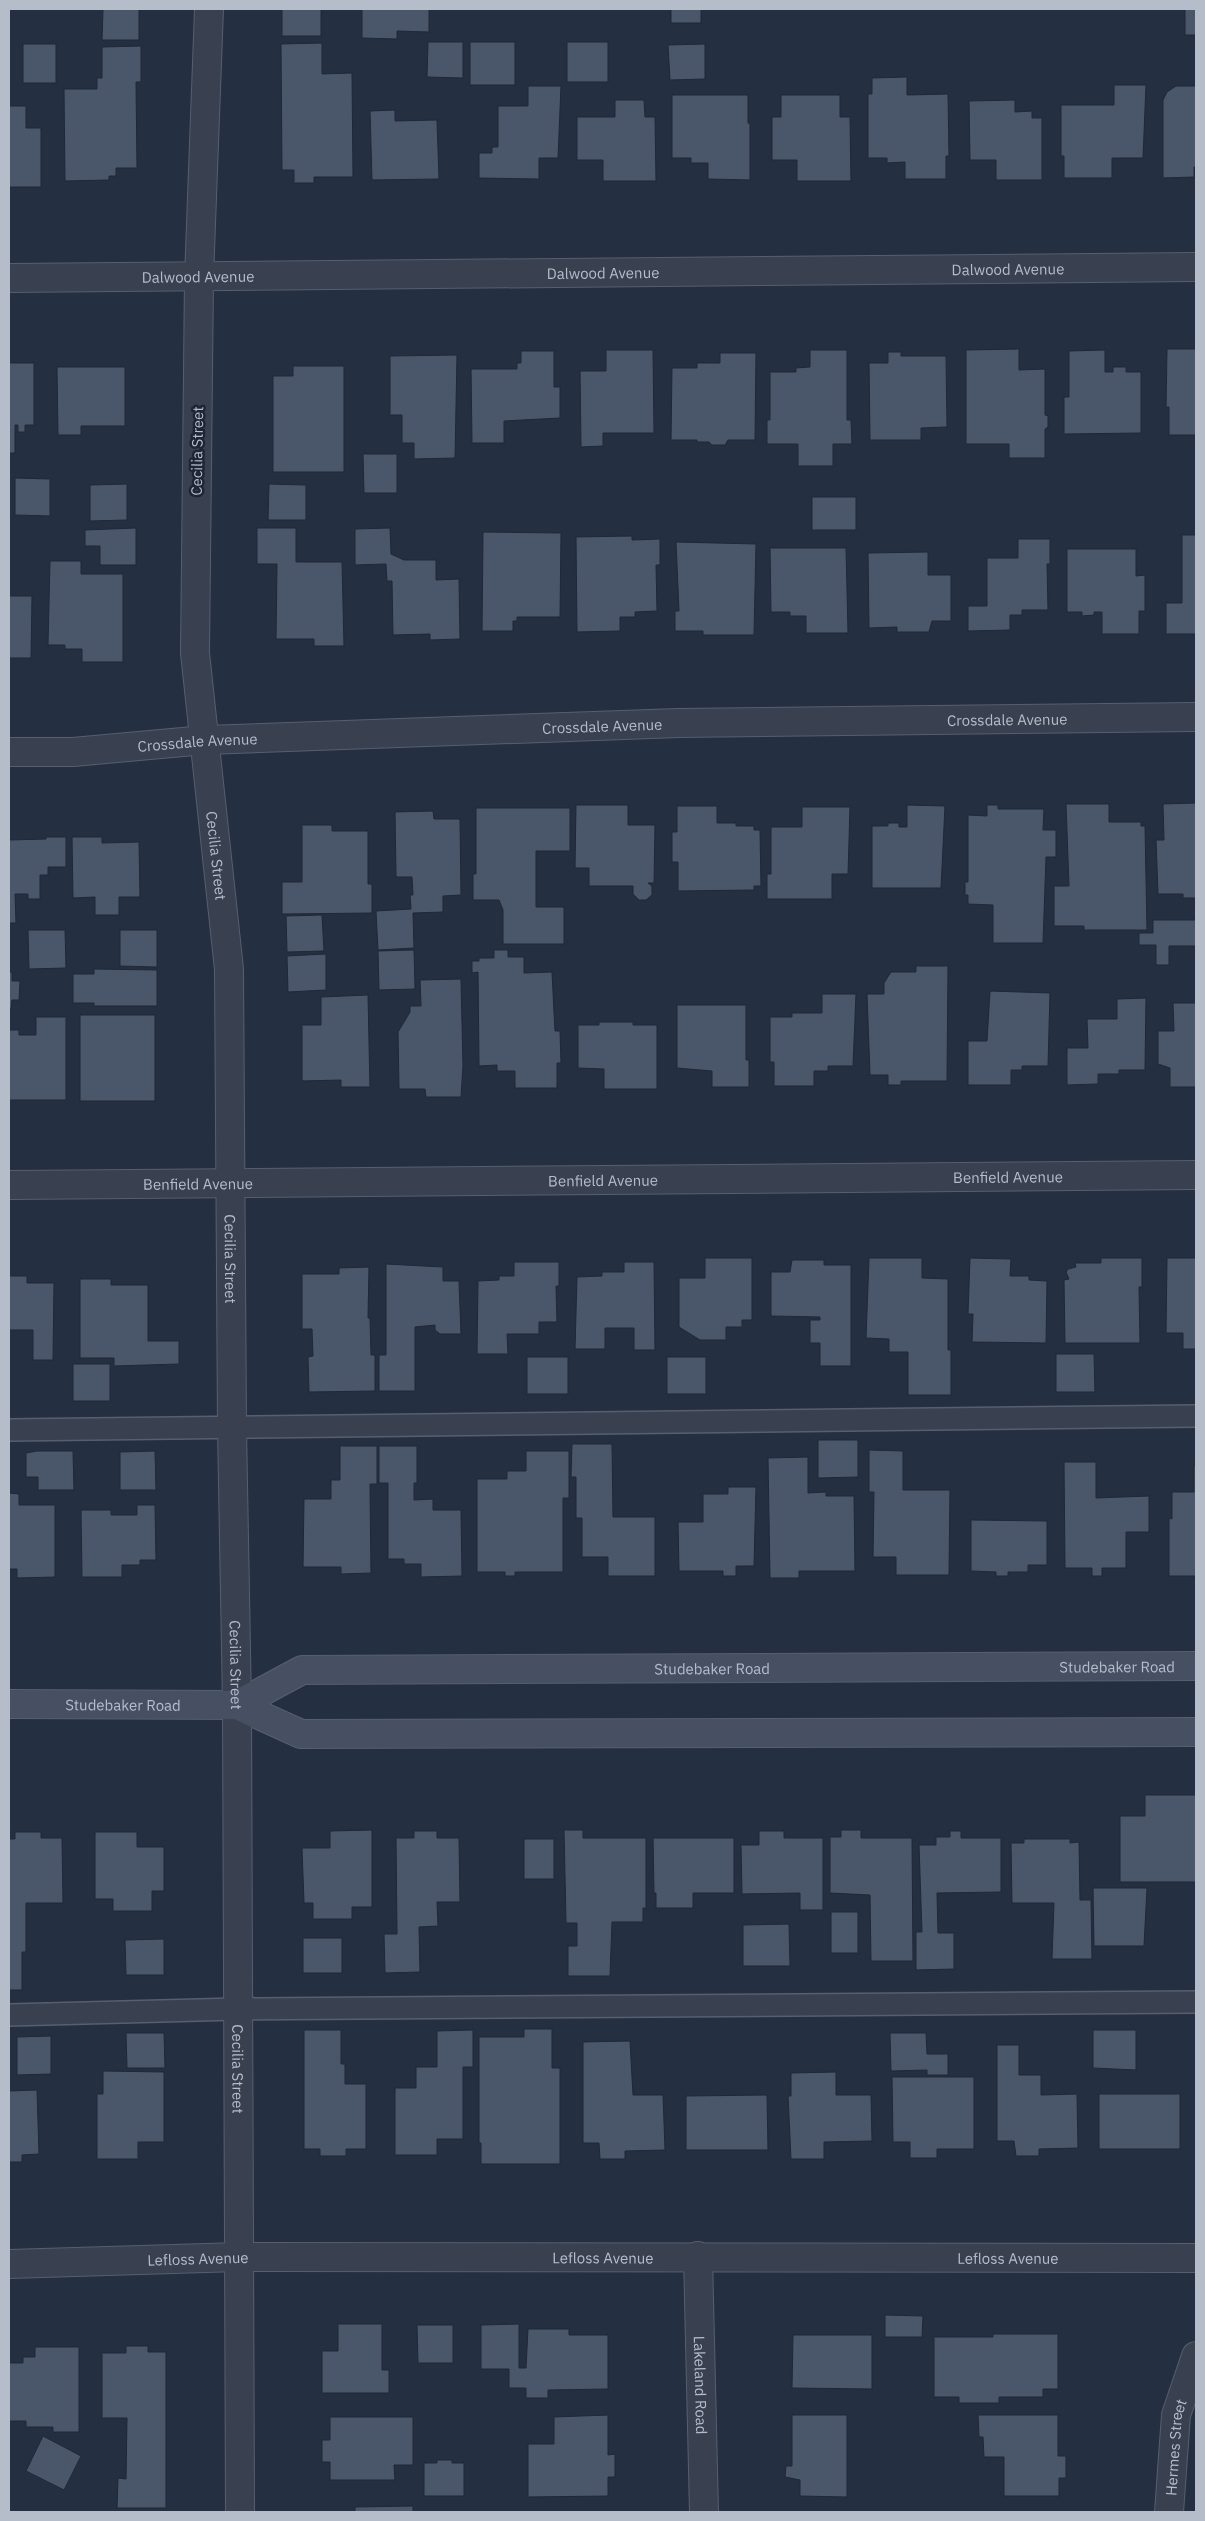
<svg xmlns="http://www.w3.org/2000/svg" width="1205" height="2521" viewBox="0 0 1205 2521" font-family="'IBM Plex Sans',sans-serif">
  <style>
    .building { fill: #4a566a; stroke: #202837 }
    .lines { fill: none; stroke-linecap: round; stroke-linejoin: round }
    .lane-casing { stroke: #575f6e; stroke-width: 24 }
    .street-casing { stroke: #575f6e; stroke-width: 30 }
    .secondary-casing { stroke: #575f6e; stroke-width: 30 }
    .lane { stroke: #394150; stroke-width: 21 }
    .street { stroke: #394150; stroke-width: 28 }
    .secondary { stroke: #475063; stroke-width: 28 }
    .labels { text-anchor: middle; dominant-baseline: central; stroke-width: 5; stroke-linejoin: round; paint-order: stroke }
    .street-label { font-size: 15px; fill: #b5bdcb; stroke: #1e2635 }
  </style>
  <rect width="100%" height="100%" fill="#242f41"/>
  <g class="building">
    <polygon points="103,9 139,9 139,40 102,40"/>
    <rect x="282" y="9" width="39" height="27"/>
    <polygon points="362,9 429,9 429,32 397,31 397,39 362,38"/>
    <rect x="671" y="9" width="30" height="14"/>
    <rect x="1185" y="9" width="11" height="26"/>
    <polygon points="428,42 463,42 463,78 427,77"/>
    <rect x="470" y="42" width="45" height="43"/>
    <rect x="567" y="42" width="41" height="40"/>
    <polygon points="322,43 322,74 352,73 353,177 314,177 314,183 294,183 294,170 282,170 281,44"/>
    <rect x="23" y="44" width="33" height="39"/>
    <polygon points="705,44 705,79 670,80 668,45"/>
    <polygon points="141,46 141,82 136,82 137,168 116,168 116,176 109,176 109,180 65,181 64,89 97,89 97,78 102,78 102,47"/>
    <polygon points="907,77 907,95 948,94 949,156 946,156 946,179 905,179 905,162 887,163 887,158 868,158 868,94 872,94 872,78"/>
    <polygon points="1114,85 1146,85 1143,158 1112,158 1112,178 1064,178 1064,156 1061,156 1061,105 1114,105"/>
    <polygon points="528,86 561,86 558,158 539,158 539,179 479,178 479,153 492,153 492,147 498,147 498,106 528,106"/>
    <polygon points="1176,86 1196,86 1196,167 1194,167 1194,177 1163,178 1163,100 1167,92"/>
    <polygon points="672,95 748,95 748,123 750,124 750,180 708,179 708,163 691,163 691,158 672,158"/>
    <polygon points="781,95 840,95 840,117 850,117 851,181 797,181 797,160 772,160 772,117 781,117"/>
    <polygon points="615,100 644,100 645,117 655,117 656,181 603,181 603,160 577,160 577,117 615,117"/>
    <polygon points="1015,100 1015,112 1032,111 1032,118 1042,118 1042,180 996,180 996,160 970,160 969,101"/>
    <polygon points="9,106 26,106 26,128 41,128 41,187 9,187"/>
    <polygon points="395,110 395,121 437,120 439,179 372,180 370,111"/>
    <polygon points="1019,349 1019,370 1045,369 1045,415 1048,416 1048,427 1045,429 1045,458 1009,458 1009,444 966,444 966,350"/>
    <polygon points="1167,349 1196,349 1196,435 1169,435 1169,407 1166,407"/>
    <polygon points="606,350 653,350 654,433 603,433 603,446 581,447 580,371 606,371"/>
    <polygon points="810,350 847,350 847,420 851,420 852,444 833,444 833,466 798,466 798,444 767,444 767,420 770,420 770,372 796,372 796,368 810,367"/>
    <polygon points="1105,350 1105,372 1113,372 1113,367 1126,367 1126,372 1141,372 1141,433 1064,434 1064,397 1069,397 1069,351"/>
    <polygon points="521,351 554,351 554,387 560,387 560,418 504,421 504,443 472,443 471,369 517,369 517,363 521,363"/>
    <polygon points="888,352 901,352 901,356 946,356 947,427 921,428 921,440 870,440 869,363 888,363"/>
    <polygon points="720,353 756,353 755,440 728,440 725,445 712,445 709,442 697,442 697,440 671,440 672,368 697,368 697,363 720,363"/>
    <polygon points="457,355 455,458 414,459 414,443 402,443 402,415 390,415 390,356"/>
    <polygon points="9,363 34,363 34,425 25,425 25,432 18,432 18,425 15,425 15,453 9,453"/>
    <polygon points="293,366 344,366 344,472 273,472 273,376 293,376"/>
    <polygon points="57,367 125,367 125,426 81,426 81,435 58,435"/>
    <polygon points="363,454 397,454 397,493 364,493"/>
    <polygon points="15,478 50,479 50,516 15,515"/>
    <polygon points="127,484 127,520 90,521 90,485"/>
    <polygon points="269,484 306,485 306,520 268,520"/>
    <rect x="812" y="497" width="44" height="33"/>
    <polygon points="136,528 136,565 100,565 100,546 85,546 85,530"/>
    <polygon points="257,528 296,528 296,562 342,562 344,646 314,646 314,639 276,639 277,564 257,564"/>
    <polygon points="390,528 391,554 404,560 436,560 436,580 459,579 460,639 430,640 430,634 393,635 392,581 387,581 386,564 355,565 355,529"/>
    <polygon points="483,532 561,533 560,617 517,617 517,621 513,621 513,631 482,631"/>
    <polygon points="1182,535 1196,535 1196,634 1166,634 1166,603 1182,603"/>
    <polygon points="632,536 632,540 660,539 660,565 656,565 657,611 635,612 635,617 620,617 620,631 577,632 576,537"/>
    <polygon points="1018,539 1050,539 1050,564 1047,564 1048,610 1022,610 1022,615 1010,615 1010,630 968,631 968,606 987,606 987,558 1018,558"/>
    <polygon points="676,542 756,544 754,635 703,635 703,631 675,631 675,611 679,611"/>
    <polygon points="770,548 846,548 848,633 806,633 806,616 790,616 790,612 771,612"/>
    <polygon points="1067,549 1136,549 1136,576 1145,575 1145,611 1139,611 1139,634 1102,634 1102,612 1094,612 1094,615 1082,616 1082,612 1067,612"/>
    <polygon points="928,552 928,575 951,575 951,621 932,621 929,632 897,632 897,627 869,628 868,553"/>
    <polygon points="50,561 81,561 81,574 123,574 123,662 82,662 82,649 65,649 65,645 48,645"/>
    <polygon points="9,580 9,596 32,596 31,658 9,658"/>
    <polygon points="1196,803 1196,898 1183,898 1183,894 1158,894 1156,840 1164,840 1163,804"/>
    <polygon points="1066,804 1109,804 1109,822 1141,822 1141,826 1145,826 1147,930 1084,930 1084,926 1054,926 1054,886 1069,886"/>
    <polygon points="576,805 628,805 628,825 655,825 654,883 648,883 652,886 652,895 646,900 639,900 633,894 633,886 589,886 589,868 575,868"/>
    <polygon points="907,805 945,806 941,888 872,888 872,826 888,826 888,823 899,823 899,827 907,827"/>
    <polygon points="987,805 998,805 998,809 1044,809 1043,830 1056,830 1056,857 1046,857 1043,943 993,943 993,905 968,904 968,895 965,895 965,882 968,882 968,815 987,816"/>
    <polygon points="677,806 717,806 717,823 736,823 736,826 754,826 754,830 760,830 761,886 754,886 754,890 678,891 678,862 672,862 672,832 677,832"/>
    <polygon points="802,807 850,807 848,874 832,874 832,899 767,899 767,874 771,874 771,827 802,827"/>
    <polygon points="476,808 570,808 570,851 536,851 536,907 564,907 564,944 503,944 503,910 499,900 473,900 473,874 476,874"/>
    <polygon points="433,811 434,819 460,819 461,895 443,896 443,912 413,913 414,948 378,950 376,911 411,909 410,895 413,895 412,877 396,877 395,812"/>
    <polygon points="302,825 332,825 332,831 368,831 368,884 372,884 372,913 282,914 282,882 302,882"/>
    <polygon points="46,837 66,837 66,867 48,867 48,875 40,875 40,899 28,899 28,894 15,894 16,923 9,923 9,840 46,839"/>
    <polygon points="72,837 102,837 102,843 139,842 140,897 119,897 119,915 95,915 95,897 73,898"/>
    <polygon points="322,915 324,951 287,952 286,916"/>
    <polygon points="1153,920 1196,920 1196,946 1169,946 1169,965 1156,965 1156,945 1139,945 1139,933 1153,933"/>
    <polygon points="28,930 65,930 66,968 29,969"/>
    <polygon points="120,930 157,930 157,967 120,966"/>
    <polygon points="414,950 415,989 379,990 378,951"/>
    <polygon points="494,950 508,950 508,957 524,957 524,973 552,972 555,1031 560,1031 561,1063 557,1063 557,1088 515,1088 515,1071 497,1071 497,1065 479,1066 478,972 472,973 472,961 479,961 479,958 494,958"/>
    <polygon points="326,954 326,990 288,992 287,956"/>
    <polygon points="916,966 948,966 947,1081 901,1081 901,1085 888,1085 888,1075 870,1075 867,994 884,994 884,983 891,972 916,972"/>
    <polygon points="94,969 157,970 157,1006 94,1006 94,1003 73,1003 73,974 94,974"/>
    <polygon points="9,971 12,973 12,981 20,981 19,1000 12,1000 11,1009 9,1009"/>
    <polygon points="461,979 463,1065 461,1097 426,1097 425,1089 399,1089 398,1032 410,1012 410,1006 421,1006 420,980"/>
    <polygon points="990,991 1050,993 1048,1066 1022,1066 1022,1070 1011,1070 1011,1085 968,1085 968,1041 987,1041"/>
    <polygon points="822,994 856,994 853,1066 828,1066 828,1071 814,1071 814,1086 774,1086 774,1062 770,1062 770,1017 792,1017 792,1013 822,1013"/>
    <polygon points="368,995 370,1087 341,1087 341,1080 302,1081 302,1025 321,1025 321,997"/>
    <polygon points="1146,998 1145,1070 1119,1070 1119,1074 1098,1074 1098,1084 1067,1085 1067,1048 1088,1048 1087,1019 1117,1019 1117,999"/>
    <polygon points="1173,1003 1196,1003 1196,1087 1170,1087 1170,1068 1158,1064 1158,1031 1174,1031"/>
    <polygon points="677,1005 746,1005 746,1060 749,1060 749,1087 712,1087 712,1071 677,1068"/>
    <rect x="80" y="1015" width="75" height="86"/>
    <polygon points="36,1017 66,1017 66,1100 9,1100 9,1030 19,1030 19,1035 36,1035"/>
    <polygon points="599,1022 633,1022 633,1025 657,1025 657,1089 604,1089 604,1069 578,1068 578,1025 599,1025"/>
    <polygon points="705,1258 752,1258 752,1320 742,1320 742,1327 726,1327 726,1340 700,1340 679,1327 679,1278 705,1278"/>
    <polygon points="869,1258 922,1258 922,1278 948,1279 948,1350 951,1350 951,1395 908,1395 908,1352 889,1352 889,1339 866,1338"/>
    <polygon points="970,1258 1011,1259 1010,1276 1029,1276 1029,1280 1047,1281 1046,1343 972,1342 973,1314 968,1314"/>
    <polygon points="1101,1258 1142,1258 1142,1287 1139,1287 1140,1343 1065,1343 1064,1280 1069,1279 1066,1272 1068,1269 1076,1267 1075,1263 1101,1263"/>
    <polygon points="1167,1258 1196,1258 1196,1349 1183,1349 1183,1333 1166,1333"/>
    <polygon points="792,1260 824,1260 824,1265 851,1265 851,1366 820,1366 820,1343 810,1343 810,1320 820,1320 820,1317 771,1316 771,1272 790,1272"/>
    <polygon points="514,1262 559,1262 559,1286 556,1286 557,1322 539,1322 539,1334 507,1334 508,1354 477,1354 478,1281 499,1280 499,1276 514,1276"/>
    <polygon points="624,1262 654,1262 655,1350 634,1350 634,1328 605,1328 605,1349 575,1349 577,1277 602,1276 602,1272 624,1272"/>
    <polygon points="386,1264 443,1267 443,1281 459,1281 461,1334 440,1334 435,1330 435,1325 415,1327 415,1391 379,1391 379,1355 386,1355"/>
    <polygon points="369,1267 368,1318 370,1318 371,1355 375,1355 375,1391 309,1392 308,1357 313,1356 312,1329 302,1329 302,1274 339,1274 339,1268"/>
    <polygon points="9,1276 27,1276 27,1283 54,1283 53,1360 33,1360 33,1330 9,1330"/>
    <polygon points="80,1279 111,1279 111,1285 148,1285 148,1341 179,1341 179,1364 114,1366 114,1358 80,1358"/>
    <polygon points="1056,1354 1094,1354 1095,1392 1056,1392"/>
    <rect x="527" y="1357" width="41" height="37"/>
    <rect x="667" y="1357" width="39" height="37"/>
    <rect x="73" y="1364" width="37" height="37"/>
    <polygon points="818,1440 858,1440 858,1477 818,1478"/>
    <polygon points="572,1444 612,1444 613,1517 655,1517 655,1576 608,1576 608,1557 582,1557 582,1518 576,1518 576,1477 571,1477"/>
    <polygon points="340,1446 377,1446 377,1484 370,1484 371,1573 341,1574 341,1567 303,1567 304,1499 331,1499 331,1480 340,1480"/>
    <polygon points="379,1446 417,1446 417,1483 414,1483 414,1500 433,1499 433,1510 461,1510 462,1576 421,1577 421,1564 404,1564 404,1559 388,1559 388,1483 379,1483"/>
    <polygon points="869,1450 903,1451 903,1490 950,1490 949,1575 896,1575 896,1557 873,1557 874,1492 869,1492"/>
    <polygon points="37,1451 73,1451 74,1490 38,1490 38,1477 26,1477 26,1453"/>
    <polygon points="155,1451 156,1490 120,1490 120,1452"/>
    <polygon points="526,1451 569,1451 569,1498 563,1498 563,1572 515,1572 515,1576 505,1576 505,1572 477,1572 477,1479 507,1479 507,1471 526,1471"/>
    <polygon points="808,1457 808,1493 826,1492 826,1496 854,1496 855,1571 799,1571 799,1578 770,1578 768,1458"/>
    <polygon points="1064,1462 1096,1462 1096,1498 1149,1496 1149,1532 1126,1532 1126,1568 1102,1568 1102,1576 1092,1576 1092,1568 1065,1568"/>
    <polygon points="1194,1465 1196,1465 1196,1576 1169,1576 1169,1518 1172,1519 1172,1492 1194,1492"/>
    <polygon points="728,1487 756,1487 754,1566 736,1566 736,1576 723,1576 723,1571 679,1571 678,1522 703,1522 703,1494 728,1494"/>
    <polygon points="9,1493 19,1494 19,1505 55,1505 55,1577 17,1578 17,1569 9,1569"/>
    <polygon points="137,1505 155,1505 156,1560 140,1560 140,1565 122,1565 122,1577 82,1577 81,1510 111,1510 111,1515 137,1515"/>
    <polygon points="971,1520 1047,1521 1047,1565 1028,1565 1028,1572 1008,1572 1008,1576 996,1576 996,1572 971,1571"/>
    <polygon points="1145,1795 1196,1795 1196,1882 1120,1882 1120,1816 1145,1816"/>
    <polygon points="372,1830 372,1907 352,1907 352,1919 313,1919 313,1903 304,1903 302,1848 330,1848 330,1831"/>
    <polygon points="564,1830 583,1830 583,1838 646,1838 646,1908 643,1908 643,1922 612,1922 610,1976 568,1976 568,1946 577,1946 577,1923 566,1923"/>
    <polygon points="841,1830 861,1830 861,1838 912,1838 913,1961 871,1961 870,1895 830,1893 830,1837 841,1837"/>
    <polygon points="414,1831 437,1831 437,1838 459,1838 460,1902 437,1902 438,1926 419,1927 420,1972 385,1973 384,1934 397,1934 396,1838 414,1838"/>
    <polygon points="759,1831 784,1831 784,1838 823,1838 823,1910 800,1910 800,1893 742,1894 741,1845 759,1845"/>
    <polygon points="950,1831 961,1831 961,1838 1001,1838 1001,1892 937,1893 938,1933 954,1933 954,1969 916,1970 916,1932 922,1932 919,1845 936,1845 936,1837 950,1837"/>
    <polygon points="15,1832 41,1832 41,1838 62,1838 63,1903 26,1903 26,1952 22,1952 22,1990 9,1990 9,1839 15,1839"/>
    <polygon points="95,1832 137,1832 137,1847 164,1847 164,1891 152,1891 152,1911 113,1911 113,1899 95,1899"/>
    <polygon points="653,1838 734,1838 734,1893 693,1893 693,1908 656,1908 656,1893 654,1893"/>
    <rect x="524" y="1839" width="30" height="40"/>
    <polygon points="1024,1839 1070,1839 1070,1843 1079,1842 1080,1900 1091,1900 1092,1959 1052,1959 1054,1903 1012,1903 1011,1843 1024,1843"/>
    <polygon points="1093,1888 1147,1888 1144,1946 1094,1946"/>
    <rect x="831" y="1912" width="27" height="41"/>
    <polygon points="789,1924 790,1966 743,1966 743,1925"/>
    <rect x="303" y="1938" width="39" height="35"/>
    <polygon points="164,1939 164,1975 126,1975 125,1940"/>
    <polygon points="524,2029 552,2029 552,2068 560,2068 560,2164 481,2164 481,2143 479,2143 479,2037 524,2037"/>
    <polygon points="304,2030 341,2030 341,2064 345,2064 345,2084 366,2084 366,2149 346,2149 346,2156 320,2156 320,2149 304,2149"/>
    <polygon points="473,2030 473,2067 463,2067 463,2139 437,2139 437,2155 395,2155 395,2088 416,2088 416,2067 437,2067 437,2031"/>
    <polygon points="1093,2030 1136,2030 1136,2070 1093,2068"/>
    <polygon points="126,2033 164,2033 165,2068 127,2068"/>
    <polygon points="890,2033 926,2033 927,2054 948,2054 948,2075 927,2075 927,2070 891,2071"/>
    <polygon points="51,2036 51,2074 17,2075 17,2037"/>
    <polygon points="630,2041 633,2095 663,2095 665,2150 625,2151 625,2159 600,2159 599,2143 583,2143 583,2042"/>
    <polygon points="997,2045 1019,2045 1019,2075 1041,2075 1041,2095 1077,2094 1078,2148 1039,2149 1039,2156 1016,2156 1014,2141 997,2141"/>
    <polygon points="103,2071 164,2072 164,2142 138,2142 138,2159 97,2159 97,2094 103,2094"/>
    <polygon points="836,2072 836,2095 871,2095 872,2141 824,2142 824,2159 791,2159 788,2096 791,2096 791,2073"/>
    <polygon points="892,2077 974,2077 974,2149 937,2149 937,2158 910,2158 910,2142 893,2142"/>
    <polygon points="37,2090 39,2154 22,2155 22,2162 9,2162 9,2091"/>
    <rect x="1099" y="2094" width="81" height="55"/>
    <polygon points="767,2095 768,2150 686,2150 686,2096"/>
    <polygon points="885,2315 923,2316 922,2337 885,2337"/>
    <polygon points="338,2324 382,2324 382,2370 389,2370 389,2393 322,2393 322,2351 338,2351"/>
    <polygon points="519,2324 519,2368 526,2368 528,2329 569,2329 569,2335 608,2335 608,2389 548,2390 548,2398 526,2398 526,2388 509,2388 509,2369 481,2369 481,2325"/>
    <polygon points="417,2325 453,2325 453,2363 418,2363"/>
    <polygon points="993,2334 1058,2334 1058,2389 1043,2389 1043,2397 999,2397 999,2403 959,2403 959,2397 934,2397 934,2337 993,2337"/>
    <polygon points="793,2335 872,2335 872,2389 792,2388"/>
    <polygon points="126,2346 148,2346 148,2352 166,2352 166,2508 117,2508 118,2478 126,2479 127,2418 102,2418 102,2353 126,2353"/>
    <polygon points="35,2347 79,2347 79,2432 53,2432 53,2427 26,2427 26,2421 9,2421 9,2363 23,2363 23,2357 35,2357"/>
    <polygon points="608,2415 608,2455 615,2454 615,2477 608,2477 608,2496 528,2497 528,2444 554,2444 554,2417"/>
    <polygon points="792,2415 847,2415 847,2497 800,2496 800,2480 785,2477 786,2466 792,2466"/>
    <polygon points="978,2415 1058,2415 1058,2456 1066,2456 1066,2478 1059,2478 1059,2496 1004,2496 1004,2457 984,2457 983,2437 979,2437"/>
    <polygon points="330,2417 413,2417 413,2465 394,2465 395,2480 330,2480 330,2462 322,2462 322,2440 330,2440"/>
    <polygon points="43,2436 81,2456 64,2490 26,2471"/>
    <polygon points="437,2460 452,2460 452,2463 464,2463 464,2496 424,2496 424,2463 437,2463"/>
    <polygon points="413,2506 413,2512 355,2512 355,2507"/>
  </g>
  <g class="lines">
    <g class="lane-casing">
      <g id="lane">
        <polyline points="9,1430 1196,1416"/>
        <polyline points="9,2015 237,2009 1196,2002"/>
      </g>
    </g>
    <g class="street-casing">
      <g id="street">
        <path id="s1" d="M209 9 199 278 195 653 229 969 232 1428 237 1705 240 2512"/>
        <path id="s2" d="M9 278 1196 267"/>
        <path id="s3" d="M9 752H73L205 740 679 723 1196 717"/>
        <path id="s4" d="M9 1185 1196 1175"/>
        <path id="s5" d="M698 2256 704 2512"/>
        <path id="s6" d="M9 2264 239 2257 1196 2258"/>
        <path id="s7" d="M1169 2512 1176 2415 1196 2356"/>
      </g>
    </g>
    <g class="secondary-casing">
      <g id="secondary">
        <path id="s8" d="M9 1704 237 1705 301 1734 1196 1732"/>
        <path id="s9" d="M237 1705 302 1670 1196 1666"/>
      </g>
    </g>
    <use href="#lane" class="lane"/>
    <use href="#street" class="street"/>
    <use href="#secondary" class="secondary"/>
  </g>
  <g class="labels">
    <g class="street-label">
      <text stroke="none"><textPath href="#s2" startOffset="999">Dalwood Avenue</textPath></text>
      <text stroke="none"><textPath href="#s2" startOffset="594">Dalwood Avenue</textPath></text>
      <text stroke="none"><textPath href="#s2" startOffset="189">Dalwood Avenue</textPath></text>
      <text transform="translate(197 451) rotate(-89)">Cecilia Street</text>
      <text stroke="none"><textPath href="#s3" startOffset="999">Crossdale Avenue</textPath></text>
      <text stroke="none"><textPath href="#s3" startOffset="594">Crossdale Avenue</textPath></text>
      <text stroke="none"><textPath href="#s3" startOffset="189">Crossdale Avenue</textPath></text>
      <text stroke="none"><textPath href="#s1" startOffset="848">Cecilia Street</textPath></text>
      <text stroke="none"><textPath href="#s4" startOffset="999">Benfield Avenue</textPath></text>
      <text stroke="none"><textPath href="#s4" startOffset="594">Benfield Avenue</textPath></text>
      <text stroke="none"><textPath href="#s4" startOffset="189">Benfield Avenue</textPath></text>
      <text stroke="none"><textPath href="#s1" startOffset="1252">Cecilia Street</textPath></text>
      <text stroke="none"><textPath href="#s1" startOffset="1658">Cecilia Street</textPath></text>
      <text stroke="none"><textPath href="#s9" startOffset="889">Studebaker Road</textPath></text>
      <text stroke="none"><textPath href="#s9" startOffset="484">Studebaker Road</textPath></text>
      <text stroke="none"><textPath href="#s8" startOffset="114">Studebaker Road</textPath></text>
      <text stroke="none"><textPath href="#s1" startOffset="2062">Cecilia Street</textPath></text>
      <text stroke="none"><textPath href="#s6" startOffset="594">Lefloss Avenue</textPath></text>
      <text stroke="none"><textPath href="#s6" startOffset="999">Lefloss Avenue</textPath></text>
      <text stroke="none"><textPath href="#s6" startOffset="189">Lefloss Avenue</textPath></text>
      <text stroke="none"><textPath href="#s5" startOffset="129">Lakeland Road</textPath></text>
      <text stroke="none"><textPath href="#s7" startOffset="65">Hermes Street</textPath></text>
    </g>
  </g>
  <rect width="1205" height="2521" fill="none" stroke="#b5bdcb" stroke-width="20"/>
</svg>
